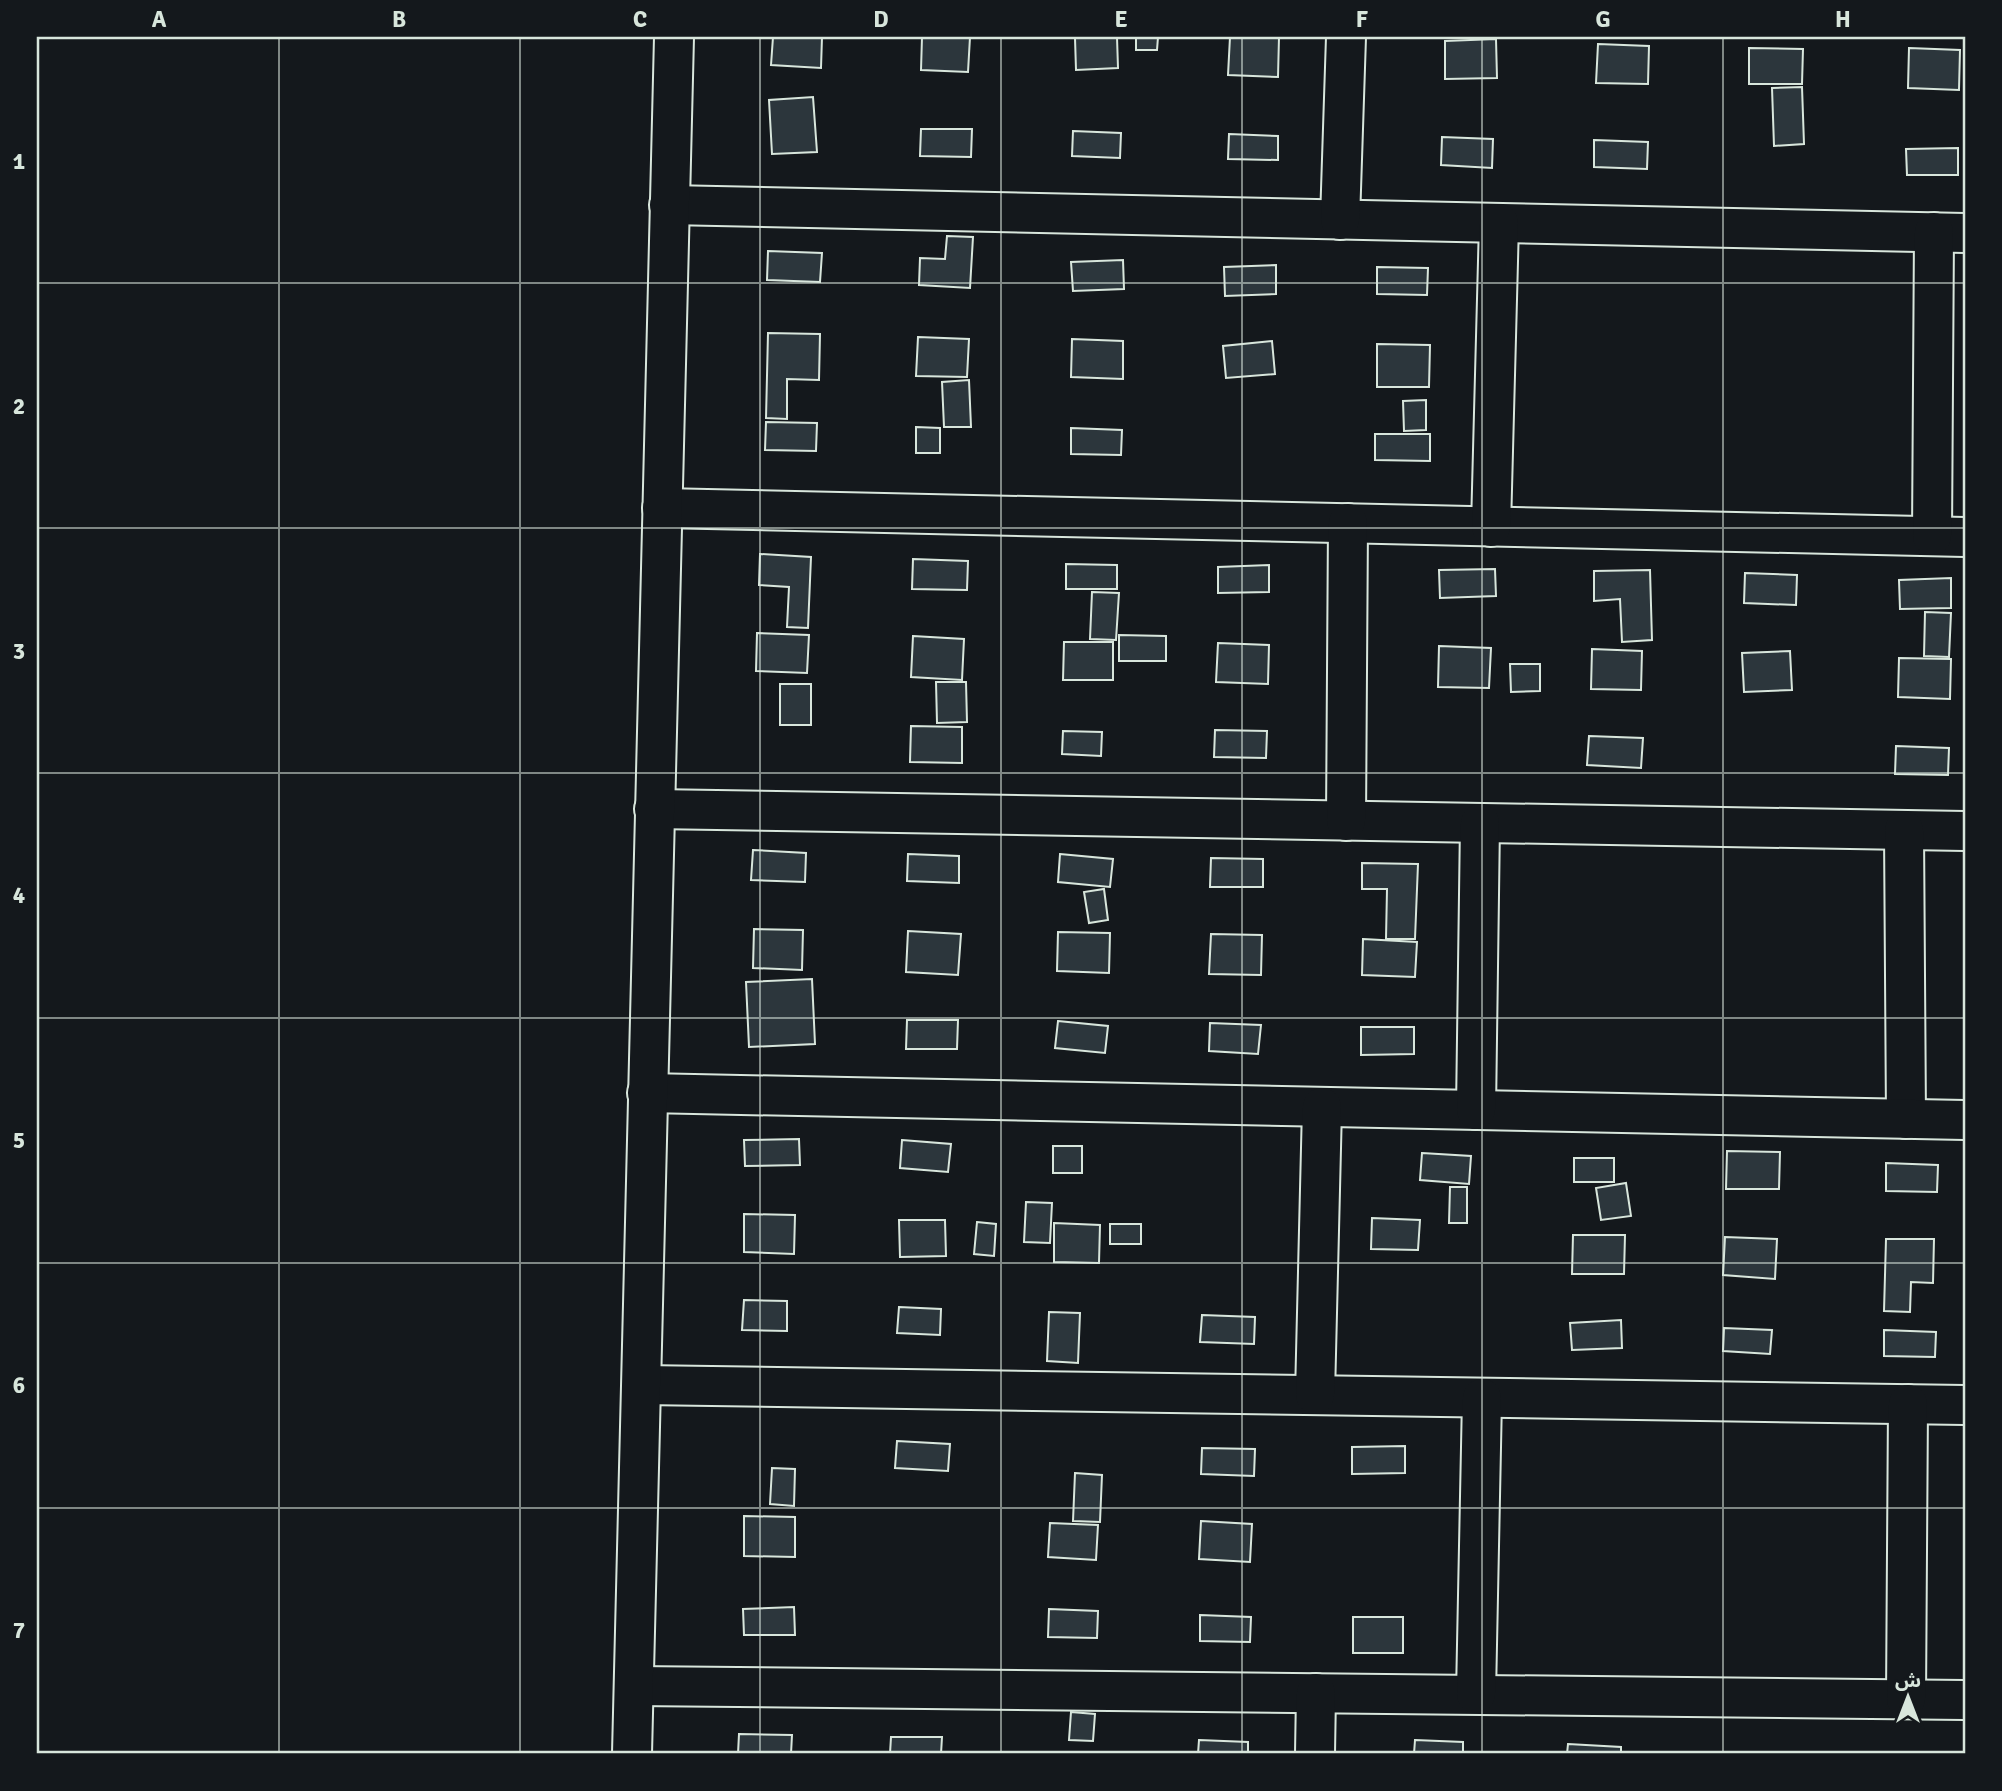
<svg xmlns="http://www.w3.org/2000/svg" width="2002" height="1791" viewBox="0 0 2002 1791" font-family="Signika,'Noto Sans Arabic',sans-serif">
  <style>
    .building { fill: #2c363c; stroke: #d8e6dc; stroke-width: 2 }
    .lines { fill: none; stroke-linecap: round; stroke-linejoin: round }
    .street-casing { stroke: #d8e6dc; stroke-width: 42 }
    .street { stroke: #14181c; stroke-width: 38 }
    .grid { fill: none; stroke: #d8e6dc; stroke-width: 2; stroke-opacity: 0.55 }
    .neatline { fill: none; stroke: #d8e6dc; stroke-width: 2.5 }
    .grid-label { font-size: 23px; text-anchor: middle; font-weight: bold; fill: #d8e6dc }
  </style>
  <rect width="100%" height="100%" fill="#14181c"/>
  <g class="building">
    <polygon points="773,37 822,37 821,68 771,65"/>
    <polygon points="922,37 970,37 968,72 921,70"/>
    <polygon points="1117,37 1118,68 1076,70 1075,38"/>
    <polygon points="1136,37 1158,37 1157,50 1136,50"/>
    <polygon points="1230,37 1279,37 1278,77 1228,75"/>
    <polygon points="1496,39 1497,78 1445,79 1445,41"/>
    <polygon points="1598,44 1649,46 1648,84 1596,83"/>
    <polygon points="1749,48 1803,49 1802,84 1749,84"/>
    <polygon points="1909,48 1960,50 1959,90 1908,88"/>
    <polygon points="1802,87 1804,144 1774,146 1772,88"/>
    <polygon points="813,97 817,152 772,154 769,100"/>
    <polygon points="921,129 972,129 971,157 920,156"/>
    <polygon points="1073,131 1121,133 1120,158 1072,156"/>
    <polygon points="1229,134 1278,136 1278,160 1228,159"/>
    <polygon points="1442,137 1493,139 1492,168 1441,165"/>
    <polygon points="1594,140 1648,142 1647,169 1594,167"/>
    <polygon points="1958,148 1958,175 1907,175 1906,149"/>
    <polygon points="947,236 973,237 970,288 919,285 920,258 945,259"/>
    <polygon points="768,251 822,253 820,282 767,280"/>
    <polygon points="1123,260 1124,289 1073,291 1071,262"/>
    <polygon points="1276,265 1276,294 1225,296 1224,267"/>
    <polygon points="1377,267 1428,268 1427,295 1377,294"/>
    <polygon points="768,333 820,334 819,380 787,379 787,419 766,418"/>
    <polygon points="918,337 969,339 967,377 916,376"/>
    <polygon points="1072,339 1123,341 1123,379 1071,377"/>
    <polygon points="1272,341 1275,374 1226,378 1223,346"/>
    <polygon points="1377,344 1430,345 1429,387 1377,387"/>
    <polygon points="969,380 971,427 944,427 942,382"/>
    <polygon points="1426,400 1426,430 1404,431 1403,401"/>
    <polygon points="766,422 817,423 816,451 765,450"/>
    <polygon points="916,427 940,428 940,453 916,453"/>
    <polygon points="1071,428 1122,430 1121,455 1071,454"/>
    <polygon points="1375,434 1430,434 1430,461 1375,460"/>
    <polygon points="760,554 811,557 808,628 787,627 789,587 759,585"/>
    <polygon points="913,559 968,561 967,590 912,589"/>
    <polygon points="1066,564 1117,565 1117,589 1066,589"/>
    <polygon points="1269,565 1269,592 1218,593 1218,567"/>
    <polygon points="1495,569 1496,596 1440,598 1439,570"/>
    <polygon points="1650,570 1652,640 1622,642 1620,599 1594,601 1594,571"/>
    <polygon points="1745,573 1797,575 1796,605 1744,603"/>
    <polygon points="1951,578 1951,608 1900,609 1899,580"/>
    <polygon points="1092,592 1119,593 1116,640 1090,639"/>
    <polygon points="1925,612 1951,613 1949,657 1924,656"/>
    <polygon points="757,633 809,635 807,673 756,671"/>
    <polygon points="1119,635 1166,636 1166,661 1119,661"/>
    <polygon points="913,636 964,639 962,680 911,677"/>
    <polygon points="1064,642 1113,642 1113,680 1063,680"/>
    <polygon points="1218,643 1269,645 1268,684 1216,682"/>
    <polygon points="1439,646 1491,648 1489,688 1438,687"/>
    <polygon points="1592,649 1642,651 1641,690 1591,689"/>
    <polygon points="1790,651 1792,690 1744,692 1742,653"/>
    <polygon points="1899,658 1951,659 1950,699 1898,697"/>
    <polygon points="1510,664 1540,664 1540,691 1511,692"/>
    <polygon points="936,682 966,682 967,722 937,723"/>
    <rect x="780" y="684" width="31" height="41"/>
    <polygon points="911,726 962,727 962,763 910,762"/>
    <polygon points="1215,730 1267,731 1266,758 1214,757"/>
    <polygon points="1063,731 1102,732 1101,756 1062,754"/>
    <polygon points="1589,736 1643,738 1641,768 1587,765"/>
    <polygon points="1896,746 1949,748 1948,775 1895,774"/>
    <polygon points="753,850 806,853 805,882 751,880"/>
    <polygon points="908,854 959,856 959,883 907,881"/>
    <polygon points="1060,854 1113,859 1110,887 1058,882"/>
    <polygon points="1211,858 1263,859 1263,887 1210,887"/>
    <polygon points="1362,863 1418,864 1415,939 1386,939 1387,889 1362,889"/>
    <polygon points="1104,889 1108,920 1089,923 1084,892"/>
    <polygon points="754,929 803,930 802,970 753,968"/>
    <polygon points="908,931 961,934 958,975 906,972"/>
    <polygon points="1058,932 1110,933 1109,973 1057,971"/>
    <polygon points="1211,934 1262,935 1261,975 1209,974"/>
    <polygon points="1363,939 1417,942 1415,977 1362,975"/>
    <polygon points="812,979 815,1044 749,1047 746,982"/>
    <polygon points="907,1020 958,1020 957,1049 906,1049"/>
    <polygon points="1058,1021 1108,1026 1105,1053 1055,1048"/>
    <polygon points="1210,1023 1261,1025 1258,1054 1209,1051"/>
    <polygon points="1361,1027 1414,1027 1414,1054 1361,1055"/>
    <polygon points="799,1139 800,1165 745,1166 744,1140"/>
    <polygon points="902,1140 951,1144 948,1172 900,1168"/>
    <rect x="1053" y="1146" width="29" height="27"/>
    <polygon points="1727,1151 1780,1152 1779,1189 1726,1189"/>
    <polygon points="1422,1153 1471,1156 1469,1184 1420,1180"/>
    <rect x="1574" y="1158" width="40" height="24"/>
    <polygon points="1886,1163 1938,1165 1937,1192 1886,1191"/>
    <polygon points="1626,1183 1631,1216 1601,1220 1596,1188"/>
    <polygon points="1450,1187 1467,1187 1467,1223 1449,1223"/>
    <polygon points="1026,1202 1052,1203 1050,1243 1024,1242"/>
    <polygon points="744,1214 795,1215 794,1254 744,1252"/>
    <polygon points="1372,1218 1420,1220 1418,1250 1371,1249"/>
    <polygon points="899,1220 945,1220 946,1256 900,1257"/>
    <polygon points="977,1222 996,1224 994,1256 974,1254"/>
    <polygon points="1054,1223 1100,1225 1099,1263 1054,1262"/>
    <rect x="1110" y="1224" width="31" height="20"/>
    <polygon points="1573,1235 1625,1235 1624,1274 1572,1274"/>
    <polygon points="1725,1237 1777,1239 1775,1279 1723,1275"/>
    <polygon points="1886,1239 1934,1239 1933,1283 1911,1282 1910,1312 1884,1311"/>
    <polygon points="744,1300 787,1301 787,1331 742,1330"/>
    <polygon points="899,1307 941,1309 940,1335 897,1333"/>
    <polygon points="1049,1312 1080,1313 1078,1363 1047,1361"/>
    <polygon points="1202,1315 1255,1317 1254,1344 1200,1342"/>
    <polygon points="1621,1320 1622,1348 1572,1350 1570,1323"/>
    <polygon points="1724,1328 1772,1330 1770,1354 1723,1351"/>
    <polygon points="1884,1330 1936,1332 1935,1357 1884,1356"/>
    <polygon points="897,1441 950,1444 948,1471 895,1468"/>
    <polygon points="1405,1446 1405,1473 1352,1474 1352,1447"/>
    <polygon points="1202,1448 1255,1449 1254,1476 1201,1474"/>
    <polygon points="772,1468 795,1469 794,1506 770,1504"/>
    <polygon points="1075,1473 1102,1475 1100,1522 1073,1521"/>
    <polygon points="744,1516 795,1517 795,1557 744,1556"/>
    <polygon points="1201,1521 1252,1524 1250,1562 1199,1559"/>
    <polygon points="1050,1523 1098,1525 1096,1560 1048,1557"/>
    <polygon points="794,1607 795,1635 744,1635 743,1609"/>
    <polygon points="1049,1609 1098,1611 1097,1638 1048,1637"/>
    <polygon points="1200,1615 1251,1617 1250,1642 1200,1641"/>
    <rect x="1353" y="1617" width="50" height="36"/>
    <polygon points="1071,1712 1095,1714 1093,1741 1069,1740"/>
    <polygon points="739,1734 792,1735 791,1754 738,1754"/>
    <polygon points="891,1737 942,1737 941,1754 890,1754"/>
    <polygon points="1199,1740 1248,1742 1248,1754 1198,1754"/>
    <polygon points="1415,1740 1463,1742 1463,1754 1414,1754"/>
    <polygon points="1568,1744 1621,1747 1621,1754 1567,1754"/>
  </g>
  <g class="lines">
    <g class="street-casing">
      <g id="street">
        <polyline points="669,205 1965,233"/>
        <polyline points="1340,220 1346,37"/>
        <polyline points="662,508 1965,537"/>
        <polyline points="1491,527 1499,223"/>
        <polyline points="1932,536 1934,232"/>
        <polyline points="654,809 1965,831"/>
        <polyline points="1346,821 1348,523"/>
        <polyline points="1904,830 1906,1119"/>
        <polyline points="647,1093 1965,1120"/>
        <polyline points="1476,1110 1480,823"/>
        <polyline points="642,1385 1965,1405"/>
        <polyline points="1315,1395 1322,1107"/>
        <polyline points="634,1686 1965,1700"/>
        <polyline points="1476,1694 1482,1398"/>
        <polyline points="1906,1699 1908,1404"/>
        <polyline points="632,1754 674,37"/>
        <polyline points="1315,1754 1316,1693"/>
      </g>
    </g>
    <use href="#street" class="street"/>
  </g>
  <path class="grid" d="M279 37V1754M520 37V1754M760 37V1754M1001 37V1754M1242 37V1754M1482 37V1754M1723 37V1754M37 283H1965M37 528H1965M37 773H1965M37 1018H1965M37 1263H1965M37 1508H1965"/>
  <rect width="2002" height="1791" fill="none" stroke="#14181c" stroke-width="77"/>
  <g transform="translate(1908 1697)" stroke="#14181c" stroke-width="5" paint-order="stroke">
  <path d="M0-5L12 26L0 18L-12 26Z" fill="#d8e6dc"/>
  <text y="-10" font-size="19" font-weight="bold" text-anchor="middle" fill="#d8e6dc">ش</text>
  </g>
  <rect x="38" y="38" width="1926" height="1714" class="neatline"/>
  <g class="grid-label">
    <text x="159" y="27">A</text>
    <text x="399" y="27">B</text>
    <text x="640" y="27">C</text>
    <text x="881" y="27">D</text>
    <text x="1121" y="27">E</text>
    <text x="1362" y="27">F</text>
    <text x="1603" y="27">G</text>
    <text x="1843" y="27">H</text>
    <text x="19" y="169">1</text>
    <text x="19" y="414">2</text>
    <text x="19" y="659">3</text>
    <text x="19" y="903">4</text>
    <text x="19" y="1148">5</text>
    <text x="19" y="1393">6</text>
    <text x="19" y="1638">7</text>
  </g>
</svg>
